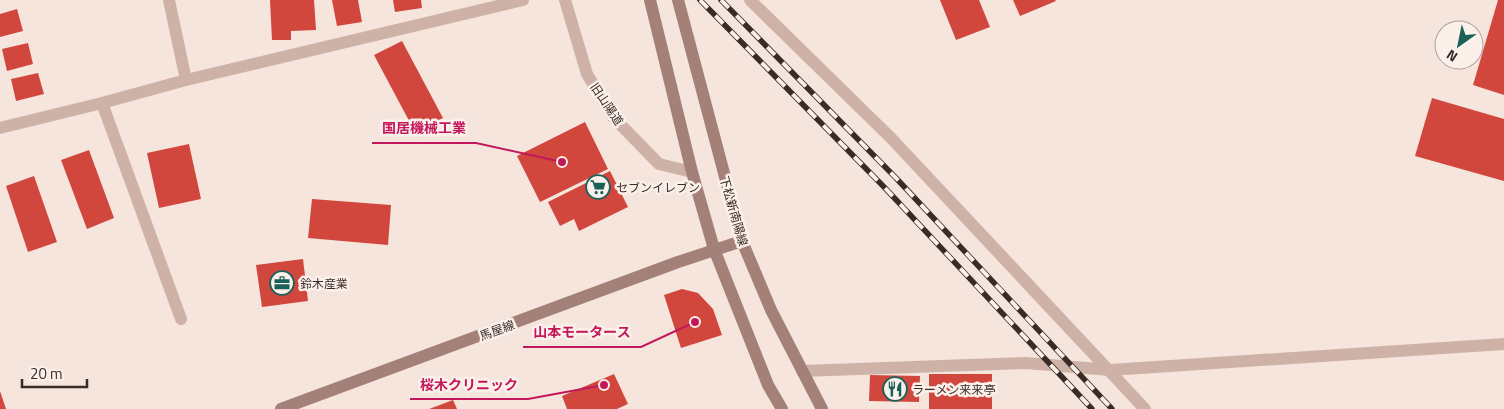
<svg xmlns="http://www.w3.org/2000/svg" width="1504" height="409" viewBox="0 0 1504 409" font-family="'Titillium Web','Noto Sans JP',sans-serif">
  <style>
    .building { fill: #d2473d }
    .lines { fill: none; stroke-linecap: round; stroke-linejoin: round }
    .street { stroke: #cfb2a7; stroke-width: 12 }
    .secondary { stroke: #a38078; stroke-width: 12 }
    .rail-casing { stroke: #3a2b28; stroke-width: 5.5 }
    .rail { stroke: #fcf0ea; stroke-width: 4; stroke-dasharray: 11; stroke-linecap: butt }
    .labels { text-anchor: middle; dominant-baseline: central; stroke-width: 5; stroke-linejoin: round; paint-order: stroke }
    .street-label { font-size: 12px; fill: #3a2b28; stroke: #fcf0ea }
    .poi-label { font-size: 12px; fill: #3a2b28; stroke: #fcf0ea; text-anchor: start }
    .leader { fill: none; stroke: #c2185b; stroke-width: 2 }
    .callout-dot { fill: #c2185b; stroke: #fcf0ea; stroke-width: 2 }
    .callout-label { font-size: 14px; text-anchor: middle; font-weight: bold; fill: #c2185b; stroke: #fcf0ea; stroke-width: 5; stroke-linejoin: round; paint-order: stroke }
  </style>
  <rect width="100%" height="100%" fill="#f5e5dd"/>
  <g class="building">
    <polygon points="270,0 314,0 316,30 291,31 291,40 272,40"/>
    <polygon points="332,0 358,0 362,22 337,26"/>
    <polygon points="393,0 421,0 422,8 395,12"/>
    <polygon points="940,0 979,0 990,27 956,40"/>
    <polygon points="1013,0 1055,0 1056,1 1020,16"/>
    <polygon points="1498,0 1504,0 1504,95 1473,85"/>
    <polygon points="17,9 23,31 0,37 0,14"/>
    <polygon points="402,41 443,118 415,132 374,55"/>
    <polygon points="28,43 33,64 7,71 2,49"/>
    <polygon points="38,73 44,94 16,101 11,79"/>
    <polygon points="1432,98 1504,119 1504,181 1415,156"/>
    <polygon points="585,122 608,169 540,202 517,156"/>
    <polygon points="189,144 201,199 159,208 147,153"/>
    <polygon points="89,150 114,218 87,229 61,160"/>
    <polygon points="610,171 628,207 579,231 574,219 560,226 548,202"/>
    <polygon points="34,176 57,242 28,252 6,186"/>
    <polygon points="312,199 391,205 388,245 308,238"/>
    <polygon points="303,259 308,301 262,307 256,265"/>
    <polygon points="682,289 698,293 713,309 722,335 681,348 664,295"/>
    <polygon points="614,374 628,404 617,409 567,409 562,396"/>
    <rect x="929" y="374" width="63" height="35"/>
    <polygon points="870,375 920,376 919,402 869,401"/>
    <polygon points="0,391 6,409 0,409"/>
    <polygon points="453,400 457,409 429,409"/>
  </g>
  <g class="lines">
    <g class="street">
      <polyline points="169,0 186,80"/>
      <polyline points="565,0 587,74 613,117 659,164 692,172"/>
      <polyline points="750,0 891,138 1145,409"/>
      <polyline points="102,103 181,319"/>
      <polyline points="0,128 102,103 186,80 523,0"/>
      <polyline points="802,371 1026,363 1110,370 1504,344"/>
    </g>
    <g class="secondary">
      <polyline points="650,0 692,172 714,249 768,385 782,409"/>
      <polyline points="678,0 742,241 771,310 822,409"/>
      <polyline points="281,409 678,262 742,241"/>
    </g>
    <g class="rail-casing">
      <g id="rail">
        <polyline points="700,0 885,188 1092,409"/>
        <polyline points="721,0 896,178 1112,409"/>
      </g>
    </g>
    <use href="#rail" class="rail"/>
  </g>
  <defs>
    <g id="supermarket-ring" transform="scale(1.25)"><circle r="9.5" fill="#fcf0ea" stroke="#196159" stroke-width="1.5"/><path d="M-6-5.5h2.5l.6 2H6L4.5 2H-2.5L-4.4-4H-6ZM-1.5 3.2a1.3 1.3 0 1 0 .1 0ZM3 3.2a1.3 1.3 0 1 0 .1 0Z" fill="#196159"/></g>
    <g id="office-ring" transform="scale(1.25)"><circle r="9.5" fill="#fcf0ea" stroke="#196159" stroke-width="1.5"/><path d="M-6-3h4V-5.5h4V-3h4V5H-6ZM-1-4.5V-3h2v-1.5ZM-6 0V1H6V0Z" fill="#196159"/></g>
    <g id="restaurant-ring" transform="scale(1.25)"><circle r="9.5" fill="#fcf0ea" stroke="#196159" stroke-width="1.5"/><path d="M-5-6h1v4h1v-4h1v4h1v-4h1v5L-1.5 .5V6h-2V.5L-5-1ZM5-6V6H3V1.5H1.5Q1.5-4 5-6Z" fill="#196159"/></g>
  </defs>
  <g fill-rule="evenodd">
    <use href="#supermarket-ring" x="598" y="187"/>
    <use href="#office-ring" x="282" y="283"/>
    <use href="#restaurant-ring" x="895" y="389"/>
  </g>
  <g class="labels">
    <g class="street-label">
      <text transform="translate(607 104) rotate(56)">旧山陽道</text>
      <text transform="translate(734 211) rotate(74)">下松新南陽線</text>
      <text transform="translate(497 330) rotate(-20)">馬屋線</text>
    </g>
    <g class="poi-label">
      <text x="616" y="187">セブンイレブン</text>
      <text x="300" y="283">鈴木産業</text>
      <text x="912" y="389">ラーメン来来亭</text>
    </g>
  </g>
  <path class="leader" d="M562 162L476 143H372M695 322L641 347H523M604 385L528 399H410"/>
  <g class="callout-dot">
    <circle cx="562" cy="162" r="5"/>
    <circle cx="695" cy="322" r="5"/>
    <circle cx="604" cy="385" r="5"/>
  </g>
  <g class="callout-label">
    <text x="424" y="133">国居機械工業</text>
    <text x="582" y="337">山本モータース</text>
    <text x="469" y="390">桜木クリニック</text>
  </g>
  <g transform="translate(1459 45) rotate(213)"><circle r="24" fill="#fcf0ea" stroke="#aea19c"/>
  <path d="M0-4L9 19L0 12L-9 19Z" fill="#196159"/>
  <text y="-8" font-size="14" font-weight="bold" text-anchor="middle" fill="#3a2b28">N</text>
  </g>
  <path d="M22 379v8h65v-8" fill="none" stroke="#3a2b28" stroke-width="2.5"/>
  <text x="30" y="379" font-size="15" fill="#3a2b28" stroke="#fcf0ea" stroke-width="4" paint-order="stroke">20 m</text>
</svg>
